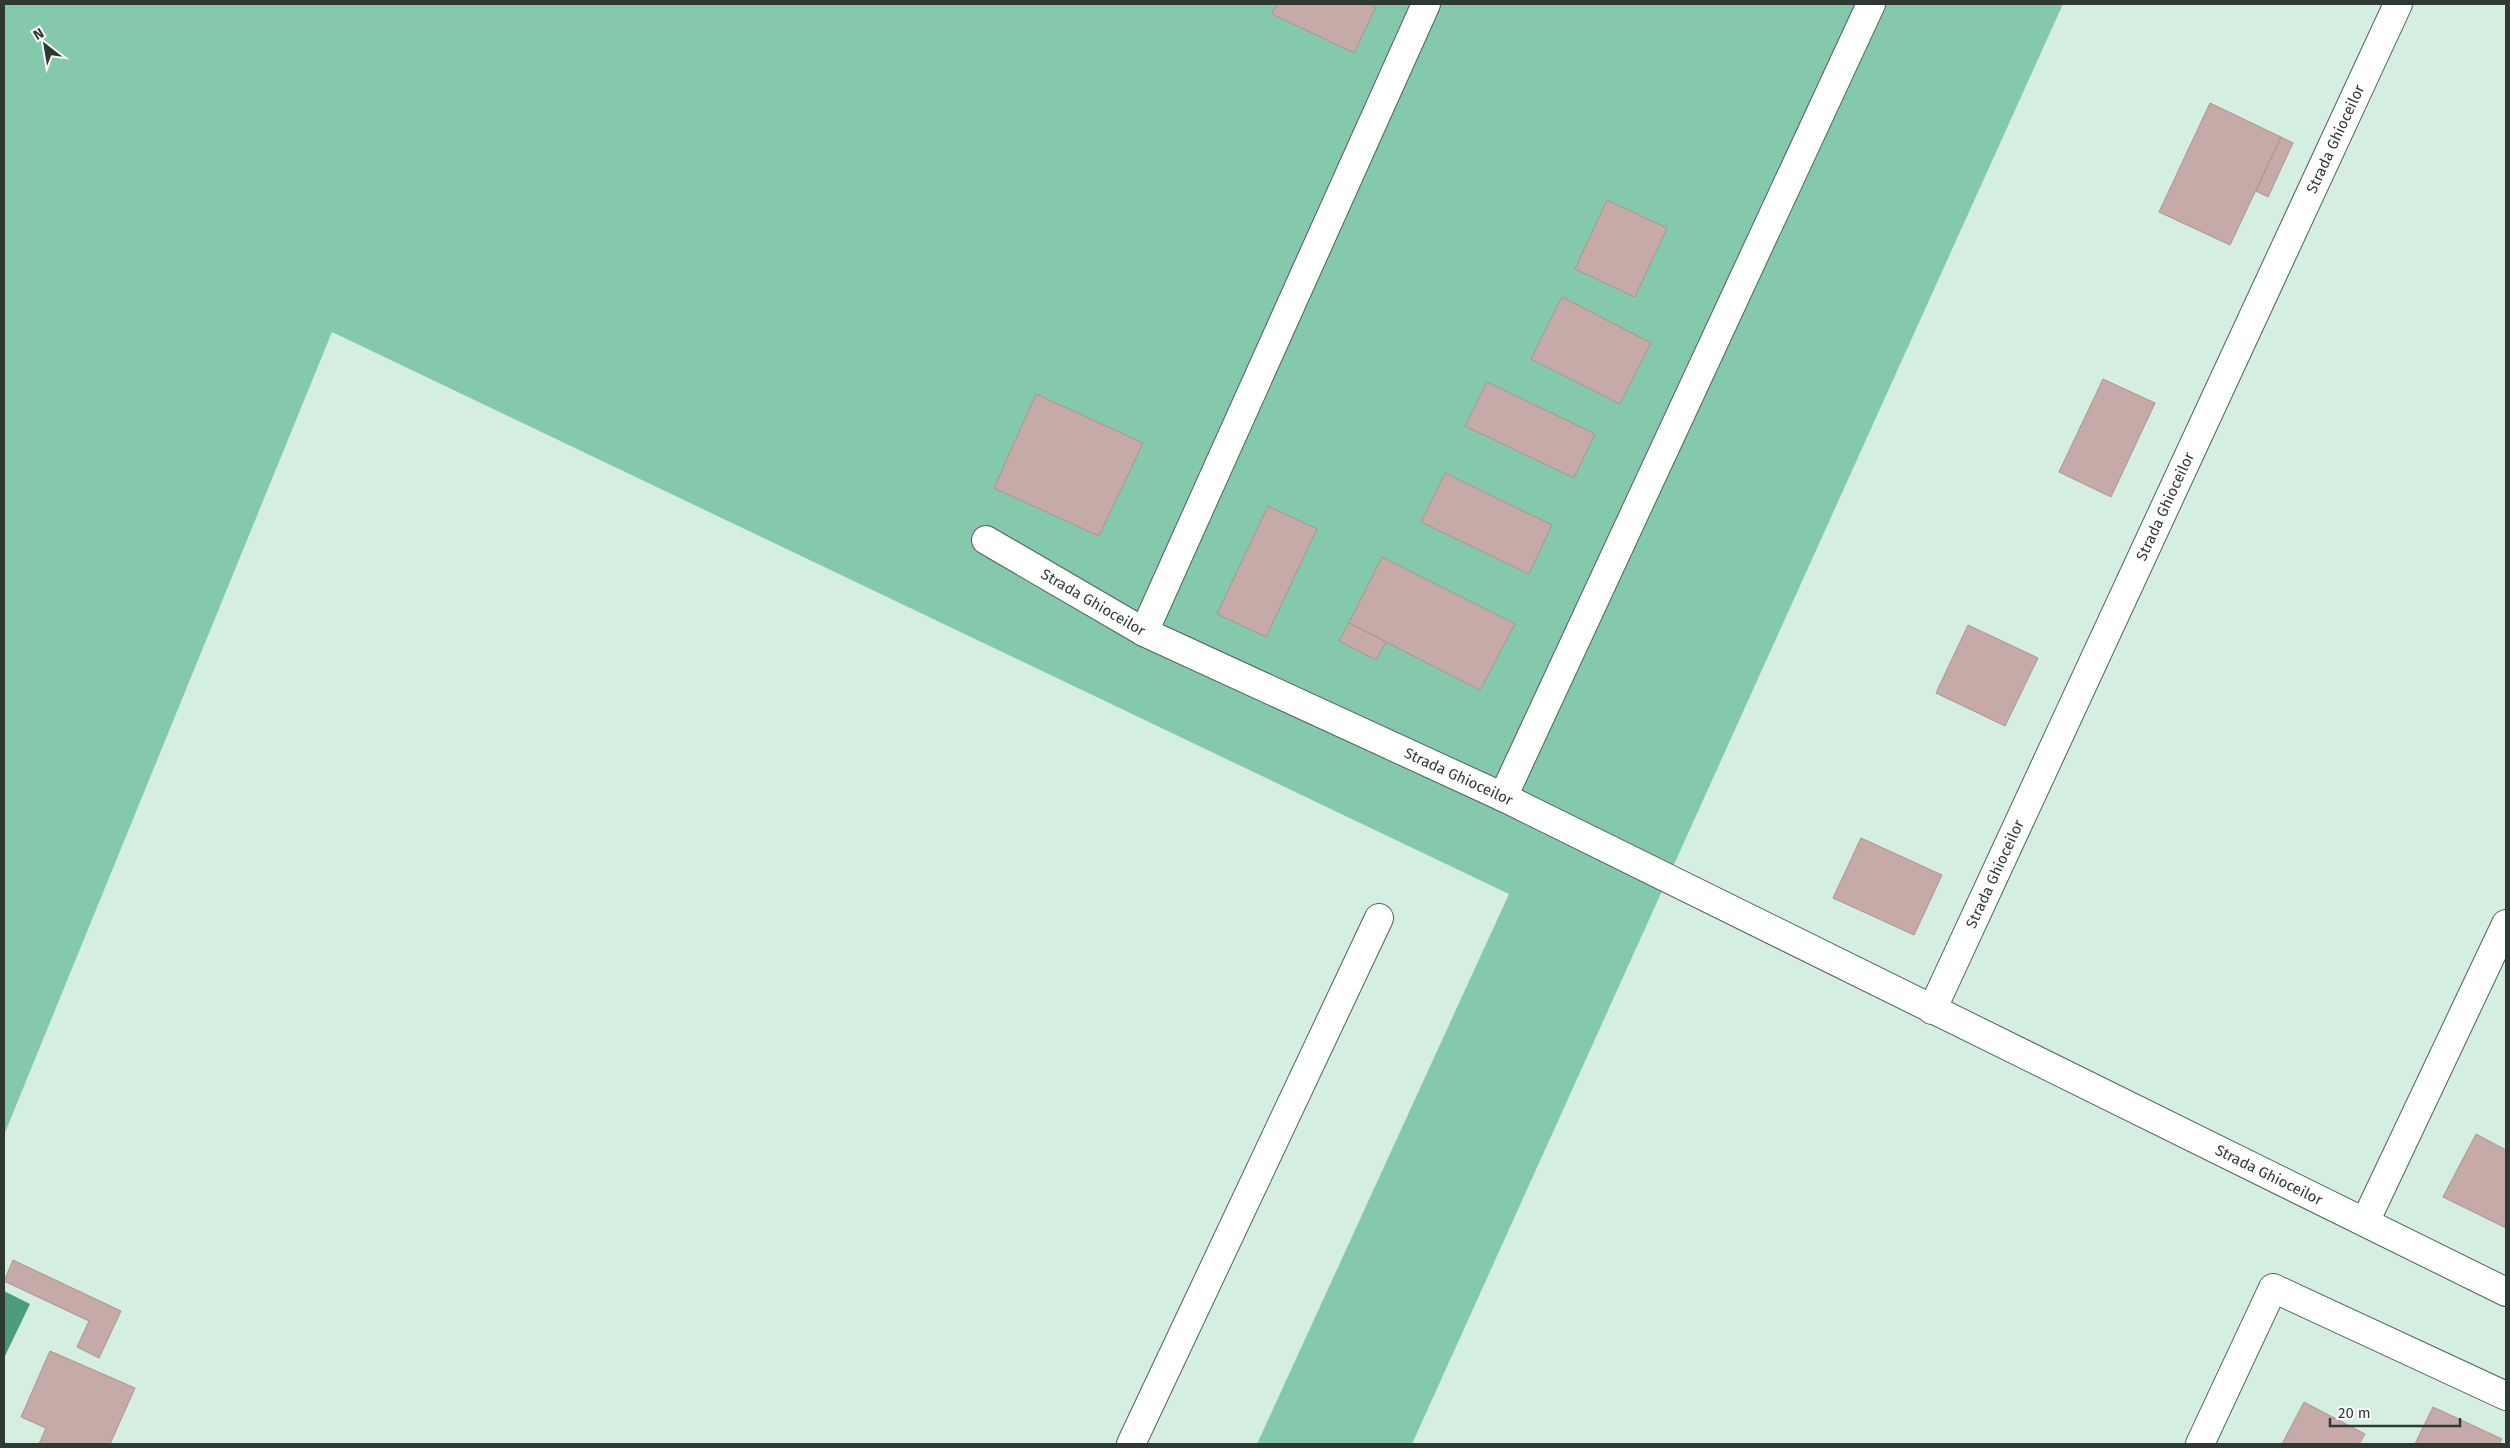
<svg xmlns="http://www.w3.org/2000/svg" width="2510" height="1448" viewBox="0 0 2510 1448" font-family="'Fira Sans',sans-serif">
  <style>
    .green { fill: #84c9ab }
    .water { fill: #4d9c7c }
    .building { fill: #c6aaa7; stroke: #ad928f }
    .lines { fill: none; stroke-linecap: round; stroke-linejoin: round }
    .minor-casing { stroke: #4c6359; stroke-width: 30 }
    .minor { stroke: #fff; stroke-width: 28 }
    .labels { text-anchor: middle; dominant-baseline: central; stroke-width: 4; stroke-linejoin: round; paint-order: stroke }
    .street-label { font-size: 15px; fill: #2f3934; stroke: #fff }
  </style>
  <rect width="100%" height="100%" fill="#d4efe2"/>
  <polygon class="green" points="4,4 2063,4 1412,1444 1257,1444 1509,894 332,332 4,1135"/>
  <polygon class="water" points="4,1291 30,1304 4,1358"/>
  <g class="building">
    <polygon points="1277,4 1369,4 1376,7 1354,53 1272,14"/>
    <polygon points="2210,103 2281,137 2230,245 2159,212"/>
    <polygon points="2281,137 2293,143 2268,197 2256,191"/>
    <polygon points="1607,200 1667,228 1635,297 1575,269"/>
    <polygon points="1562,297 1651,343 1620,404 1531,359"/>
    <polygon points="2103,379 2155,403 2111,497 2059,472"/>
    <polygon points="1487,382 1595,434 1574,478 1465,426"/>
    <polygon points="1036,394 1143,443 1099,536 994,488"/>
    <polygon points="1445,473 1552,525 1529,574 1421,522"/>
    <polygon points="1268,506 1317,529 1266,637 1217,614"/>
    <polygon points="1382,557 1515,624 1480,690 1349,623"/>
    <polygon points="1349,623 1386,642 1376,660 1339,641"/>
    <polygon points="1968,625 2038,658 2005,726 1936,693"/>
    <polygon points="1861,838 1942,875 1914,935 1833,898"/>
    <polygon points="2476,1134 2506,1150 2506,1228 2443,1197"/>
    <polygon points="13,1260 121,1311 99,1358 77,1347 89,1321 4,1281"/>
    <polygon points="50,1351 135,1388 110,1444 39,1444 46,1428 21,1417"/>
    <polygon points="2304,1402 2365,1434 2359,1444 2282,1444"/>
    <polygon points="2433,1407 2502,1439 2499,1444 2415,1444"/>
  </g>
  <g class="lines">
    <g class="minor-casing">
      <g id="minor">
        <path id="s1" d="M986 540 1144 632 1503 797 2506 1292"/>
        <polyline points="1144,632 1426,4"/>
        <polyline points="1503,797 1871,4"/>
        <path id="s2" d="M1932 1010 2398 4"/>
        <polyline points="2365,1222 2506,924"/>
        <polyline points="1131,1444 1379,918"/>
        <polyline points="2200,1444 2273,1288 2506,1396"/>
      </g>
    </g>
    <use href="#minor" class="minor"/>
  </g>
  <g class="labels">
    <g class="street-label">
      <text stroke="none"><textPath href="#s2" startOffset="960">Strada Ghioceilor</textPath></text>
      <text stroke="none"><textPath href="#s2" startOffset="555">Strada Ghioceilor</textPath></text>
      <text stroke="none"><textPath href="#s1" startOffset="124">Strada Ghioceilor</textPath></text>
      <text stroke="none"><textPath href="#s1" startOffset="529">Strada Ghioceilor</textPath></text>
      <text stroke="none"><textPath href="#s2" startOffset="150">Strada Ghioceilor</textPath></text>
      <text stroke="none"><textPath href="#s1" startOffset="1432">Strada Ghioceilor</textPath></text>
    </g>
  </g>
  <rect width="2510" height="1448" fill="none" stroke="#2f3934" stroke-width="10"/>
  <g transform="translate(45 45) rotate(329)" stroke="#ffffff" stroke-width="4" paint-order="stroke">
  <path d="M0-4L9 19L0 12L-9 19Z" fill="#2f3934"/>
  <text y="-8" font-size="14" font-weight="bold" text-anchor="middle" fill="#2f3934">N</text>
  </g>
  <path d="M2330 1418v8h130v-8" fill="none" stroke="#2f3934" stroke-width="2.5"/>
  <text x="2338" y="1418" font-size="15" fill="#2f3934" stroke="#ffffff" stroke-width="4" paint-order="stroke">20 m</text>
</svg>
